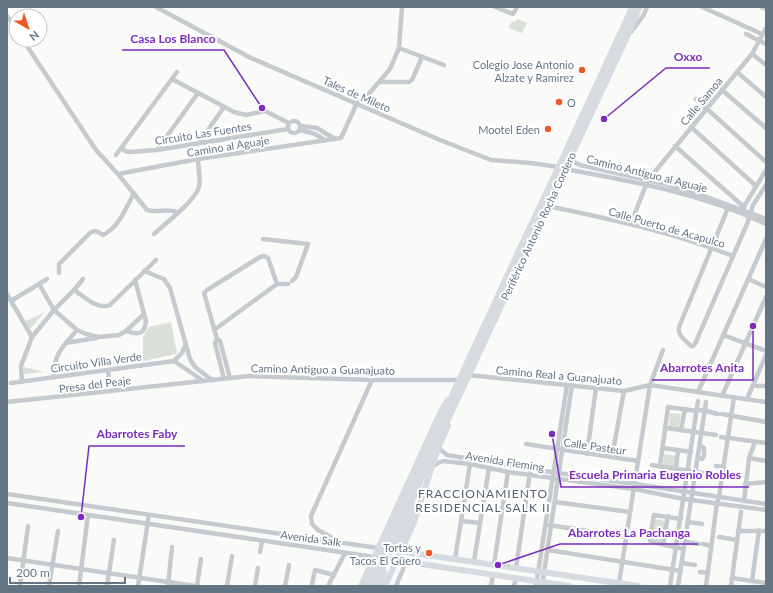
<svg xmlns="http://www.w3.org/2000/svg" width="773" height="593" viewBox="0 0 773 593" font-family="Lato,sans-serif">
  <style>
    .green { fill: #dae0d7 }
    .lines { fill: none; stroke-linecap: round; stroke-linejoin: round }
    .minor { stroke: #c5cace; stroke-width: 4.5 }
    .major { stroke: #d6dbdf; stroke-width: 6 }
    .highway { stroke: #d6dbdf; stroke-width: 7 }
    .poi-dot { fill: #ef5923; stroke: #fff; stroke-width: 1.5 }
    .labels { text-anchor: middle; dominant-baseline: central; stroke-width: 4; stroke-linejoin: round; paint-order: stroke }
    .poi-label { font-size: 11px; fill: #637585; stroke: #fff; text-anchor: end }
    .street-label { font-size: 11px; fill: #637585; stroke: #fff }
    .neighbourhood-label { font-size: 12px; letter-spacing: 1px; fill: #56636f; stroke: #fff }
    .leader { fill: none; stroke: #7b2cbf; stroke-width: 1.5 }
    .callout-dot { fill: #7b2cbf; stroke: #fff; stroke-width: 1.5 }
    .callout-label { font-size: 12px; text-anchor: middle; font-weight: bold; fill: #7b2cbf; stroke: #fff; stroke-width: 4; stroke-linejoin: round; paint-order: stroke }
  </style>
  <rect width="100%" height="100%" fill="#fafaf8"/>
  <g class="green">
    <polygon points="517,19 527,23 522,33 508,28 512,21 515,22"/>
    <polygon points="45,312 30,329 26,321"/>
    <polygon points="171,322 177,354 143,361 143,337 149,327"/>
    <polygon points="24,367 44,372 24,374"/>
    <polygon points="670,413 681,414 679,429 669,428"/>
    <polygon points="664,454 676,456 674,466 663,465"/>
    <polygon points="655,519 666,521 663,542 651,541"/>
  </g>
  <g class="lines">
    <g class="minor">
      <polyline points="156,7 251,58 440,140 491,160 531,163 559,167"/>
      <polyline points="495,7 513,14 517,7"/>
      <polyline points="702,7 762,34"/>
      <polyline points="761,7 766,9"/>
      <polyline points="7,16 16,29"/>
      <polyline points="631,32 643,16 647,7"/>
      <polyline points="746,34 766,44"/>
      <path d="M23 40 96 150 118 174 147 210C158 213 165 208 177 212"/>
      <polyline points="399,48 444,65"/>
      <polyline points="752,54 766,65"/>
      <polyline points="737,72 766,97"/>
      <polyline points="172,79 234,112 246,115 265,111 289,123"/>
      <polyline points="380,82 409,82 412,80 422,57"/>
      <polyline points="722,90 766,128"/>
      <polyline points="696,99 766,162"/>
      <circle cx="294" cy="127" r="6"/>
      <polyline points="300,126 317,128 335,139"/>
      <polyline points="691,127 756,186"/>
      <polyline points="300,130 315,134 325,140"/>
      <polyline points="199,143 224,107"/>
      <polyline points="675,146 744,207"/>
      <polyline points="122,148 125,151 129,152 157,150 288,129"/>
      <polyline points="157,150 198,93"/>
      <polyline points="116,155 177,72"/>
      <polyline points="570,158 574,162 580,165 665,184 704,196 766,219"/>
      <path d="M565 169C635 182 701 193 766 224"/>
      <polyline points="118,174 198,159 341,138 357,103 367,96 390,69 399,48 402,7"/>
      <path d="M548 206C610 219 673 232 733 256"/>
      <path d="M728 208 679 327C677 335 685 340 691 346H693L695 344 747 224 753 205 766 185"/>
      <polyline points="743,208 766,170"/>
      <polyline points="631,223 648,180 752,54 766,28"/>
      <path d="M154 234C166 223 195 201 199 187 201 178 198 168 198 159"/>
      <polyline points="263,239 308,244 296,277 292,281"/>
      <polyline points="144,271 164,279 170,288 190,359 195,367 212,380"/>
      <path d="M59 273V264L90 233C95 230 98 231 103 235 119 227 126 208 134 193"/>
      <polyline points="748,279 766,287"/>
      <polyline points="39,284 54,310 77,330 86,334 98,337 119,335 126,331 144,314"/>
      <path d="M74 290C85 297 97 310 110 305L156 260"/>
      <polyline points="7,294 32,337"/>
      <polyline points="11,301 47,279"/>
      <polyline points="214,330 277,284 288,284"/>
      <path d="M126 331C137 335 145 335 146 321L135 280"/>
      <polyline points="723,335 766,351"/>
      <polyline points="217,339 220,341 230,378"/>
      <polyline points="66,343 96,338"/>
      <polyline points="174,361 202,380"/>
      <polyline points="108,370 110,384"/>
      <polyline points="468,375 624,391 650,385 766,402"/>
      <path d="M54 377C53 355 63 346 77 330"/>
      <polyline points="224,379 215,343 217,339 204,293 207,290 260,257 264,256 268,258 277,284"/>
      <polyline points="22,382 21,366 32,337 54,310 74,290 83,279"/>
      <polyline points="11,383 174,361 182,353 186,344"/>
      <polyline points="757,386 766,386"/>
      <polyline points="698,392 766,239"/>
      <polyline points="722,396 766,297"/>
      <polyline points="747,399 766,355"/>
      <polyline points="7,402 249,376 372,380 459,380"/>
      <polyline points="722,414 766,422"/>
      <polyline points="666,428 716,435"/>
      <polyline points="681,430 685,409"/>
      <polyline points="721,437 766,443"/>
      <polyline points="526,444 638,461"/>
      <polyline points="438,448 447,455 530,469 635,484 766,504"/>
      <polyline points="663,448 691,452"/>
      <polyline points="587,454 596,388"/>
      <polyline points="612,457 624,391"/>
      <polyline points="698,458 702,459 704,456 704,448 700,446"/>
      <polyline points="749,458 766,461"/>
      <polyline points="652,465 709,474"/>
      <polyline points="660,466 668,407 697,411 702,410 718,414"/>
      <polyline points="716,466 724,467"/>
      <polyline points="432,467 438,463 443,461 470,464 508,472 634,489 684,499 766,510"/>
      <polyline points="676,469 678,450"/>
      <polyline points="745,484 766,482"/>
      <polyline points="7,494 378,548"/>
      <polyline points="744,501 749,458 755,442"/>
      <polyline points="555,502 630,512"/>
      <polyline points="7,503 374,557"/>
      <polyline points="681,519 654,515 650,538 650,541 652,542 684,549"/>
      <polyline points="461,521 480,523"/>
      <polyline points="688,522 702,524"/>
      <polyline points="549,525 627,537"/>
      <polyline points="738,531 766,531"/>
      <polyline points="719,537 737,540"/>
      <polyline points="336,540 318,530 312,524 311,516 372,380"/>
      <polyline points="685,542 699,544"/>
      <polyline points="663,544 668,516"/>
      <polyline points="703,544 711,546"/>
      <polyline points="548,550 681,571"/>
      <polyline points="260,552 262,541"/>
      <polyline points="7,558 195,586"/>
      <polyline points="455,559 470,464"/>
      <polyline points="474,561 489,468"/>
      <polyline points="682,563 695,565"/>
      <polyline points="494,564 508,472"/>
      <polyline points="516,568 530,472"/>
      <polyline points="700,572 708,573"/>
      <polyline points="732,578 766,583"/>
      <polyline points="752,581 759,530"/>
      <polyline points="619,583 650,385 663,350"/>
      <polyline points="312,584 315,570 334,575"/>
      <polyline points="20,586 28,526"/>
      <polyline points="49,586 58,531"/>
      <polyline points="79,586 88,515"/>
      <polyline points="107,586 114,540"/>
      <polyline points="138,586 149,515"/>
      <polyline points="168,586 172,547"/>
      <polyline points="197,586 201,559"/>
      <polyline points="227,586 232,556"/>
      <polyline points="255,586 258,568"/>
      <polyline points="285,586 289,565"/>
      <polyline points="328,586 345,553"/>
      <polyline points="396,586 406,562"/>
      <polyline points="491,586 493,575"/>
      <polyline points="514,586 516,578"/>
      <polyline points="536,586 567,385"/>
      <polyline points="542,586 572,385"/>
      <polyline points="670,586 698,401"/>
      <polyline points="678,586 706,402"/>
      <polyline points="706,586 717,503 719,497 734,397"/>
      <polyline points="731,586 741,512"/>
    </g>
    <g class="major">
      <polyline points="390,540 395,542 401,539 415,505"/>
      <polyline points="378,548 638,586"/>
      <polyline points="381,558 569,586"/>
      <polyline points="361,586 442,409 448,400"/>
      <polyline points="380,586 384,572 381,567"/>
      <polyline points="385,586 414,522 438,448 448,426"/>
    </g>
    <g class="highway">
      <polyline points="368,586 383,554 456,388 522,245 559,167 633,7"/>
      <polyline points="374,586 436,444 625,40 639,7"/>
    </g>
  </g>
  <g class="poi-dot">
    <circle cx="582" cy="70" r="4"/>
    <circle cx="559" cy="102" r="4"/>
    <circle cx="548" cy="129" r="4"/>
    <circle cx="429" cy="553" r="4"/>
  </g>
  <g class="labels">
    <g class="poi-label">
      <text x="574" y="64">Colegio Jose Antonio<tspan x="574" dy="13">Alzate y Ramirez</tspan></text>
      <text x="567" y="102" text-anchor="start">O</text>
      <text x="540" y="129">Mootel Eden</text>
      <text x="421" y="547">Tortas y<tspan x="421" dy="13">Tacos El Güero</tspan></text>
    </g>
    <g class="street-label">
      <text transform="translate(357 94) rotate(24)">Tales de Mileto</text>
      <text transform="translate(701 101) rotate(-50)">Calle Samoa</text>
      <text transform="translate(203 133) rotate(-9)">Circuito Las Fuentes</text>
      <text transform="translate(228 146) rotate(-9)">Camino al Aguaje</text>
      <text transform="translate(647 173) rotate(14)">Camino Antiguo al Aguaje</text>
      <text transform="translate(538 226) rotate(-65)">Periférico Antonio Rocha Cordero</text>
      <text transform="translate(667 227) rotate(16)">Calle Puerto de Acapulco</text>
      <text transform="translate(96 362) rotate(-8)">Circuito Villa Verde</text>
      <text transform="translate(323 369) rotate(1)">Camino Antiguo a Guanajuato</text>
      <text transform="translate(559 375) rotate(5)">Camino Real a Guanajuato</text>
      <text transform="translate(95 384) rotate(-7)">Presa del Peaje</text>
      <text transform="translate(595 446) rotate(8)">Calle Pasteur</text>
      <text transform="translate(505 461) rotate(9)">Avenida Fleming</text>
      <text transform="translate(311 538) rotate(8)">Avenida Salk</text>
    </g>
    <g class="neighbourhood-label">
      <text x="483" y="493">FRACCIONAMIENTO<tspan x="483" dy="14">RESIDENCIAL SALK II</tspan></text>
    </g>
  </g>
  <path class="leader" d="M262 108L224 50H122M604 119L666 68H710M753 326L753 380H652M81 517L89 446H185M552 434L561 487H749M498 565L560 544H698"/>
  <g class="callout-dot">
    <circle cx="262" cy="108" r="4"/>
    <circle cx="604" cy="119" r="4"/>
    <circle cx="753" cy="326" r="4"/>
    <circle cx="81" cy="517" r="4"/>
    <circle cx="552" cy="434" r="4"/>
    <circle cx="498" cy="565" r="4"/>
  </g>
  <g class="callout-label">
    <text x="173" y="43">Casa Los Blanco</text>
    <text x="688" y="61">Oxxo</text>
    <text x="702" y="372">Abarrotes Anita</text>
    <text x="137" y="438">Abarrotes Faby</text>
    <text x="655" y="479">Escuela Primaria Eugenio Robles</text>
    <text x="629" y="537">Abarrotes La Pachanga</text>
  </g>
  <rect width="773" height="593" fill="none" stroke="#637585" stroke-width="16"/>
  <g transform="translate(28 28) rotate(141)"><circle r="19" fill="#ffffff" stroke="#c1c8ce"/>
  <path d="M0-3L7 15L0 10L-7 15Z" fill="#ef5923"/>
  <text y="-6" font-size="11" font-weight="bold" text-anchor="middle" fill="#637585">N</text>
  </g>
  <path d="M10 577v6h115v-6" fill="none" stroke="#637585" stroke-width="2"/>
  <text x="16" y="577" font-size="12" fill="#637585" stroke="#ffffff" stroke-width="3" paint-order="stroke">200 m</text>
</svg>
